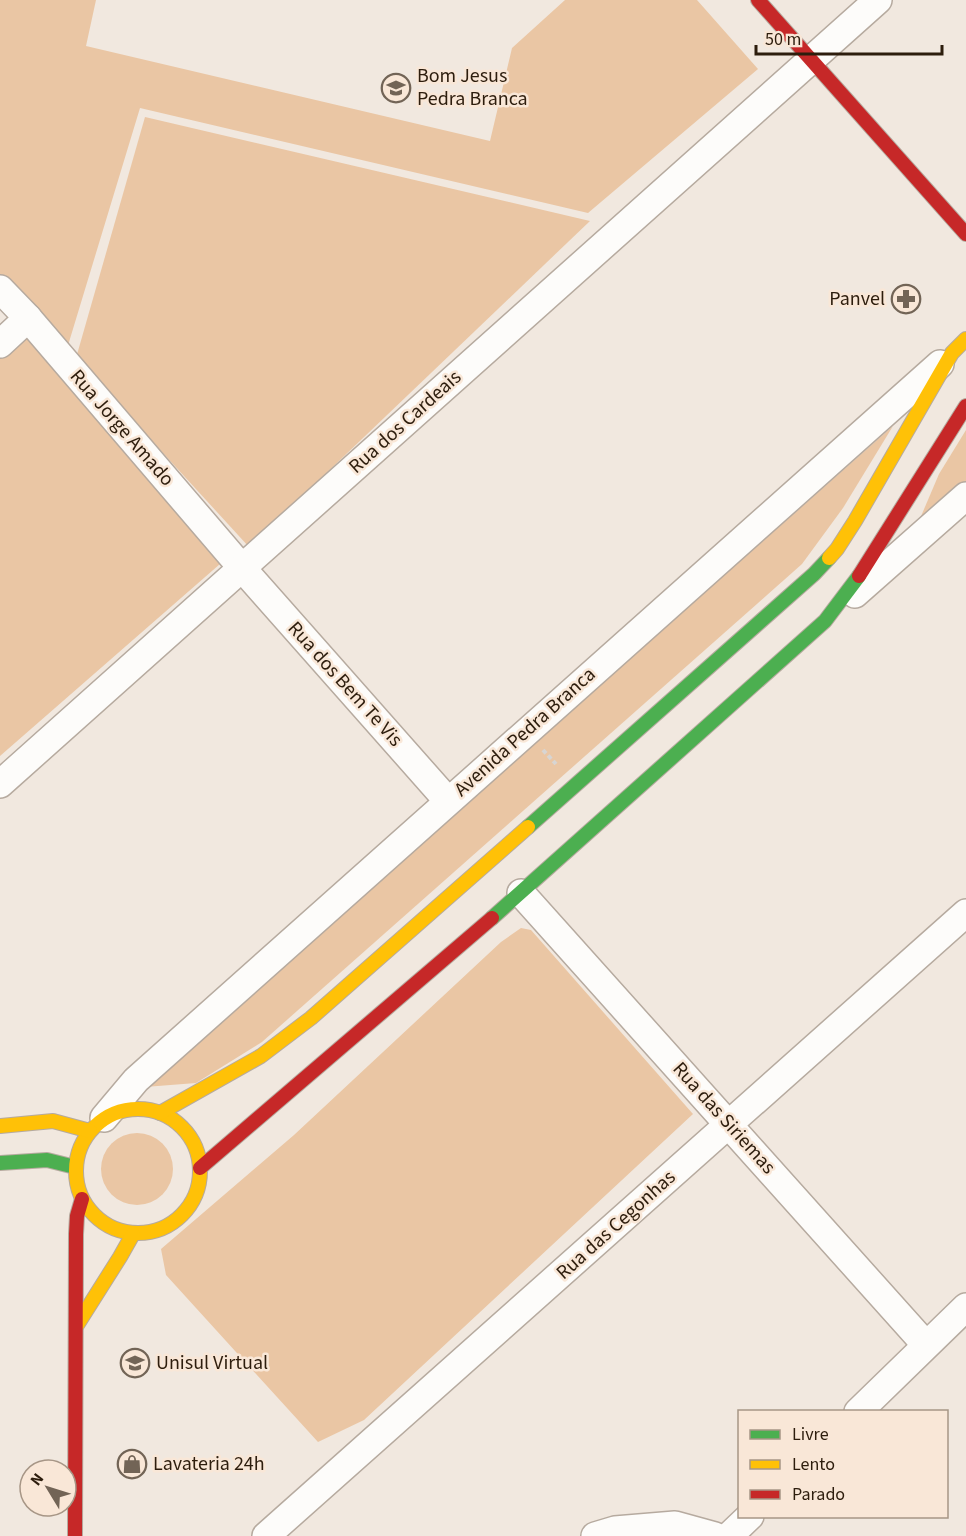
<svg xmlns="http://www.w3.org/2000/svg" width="966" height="1536" viewBox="0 0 966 1536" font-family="'Source Sans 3',sans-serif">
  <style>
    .green { fill: #eac6a4 }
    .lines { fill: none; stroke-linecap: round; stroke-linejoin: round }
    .street-casing { stroke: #b6aa9f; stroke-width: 30 }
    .fast-casing { stroke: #b6aa9f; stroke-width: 16 }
    .slow-casing { stroke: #b6aa9f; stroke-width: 16 }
    .jam-casing { stroke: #b6aa9f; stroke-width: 16 }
    .path { stroke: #d8d5d2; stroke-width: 4; stroke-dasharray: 4.5 3; stroke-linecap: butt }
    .street { stroke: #fdfcfa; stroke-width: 27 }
    .fast { stroke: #4caf50; stroke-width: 14 }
    .slow { stroke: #ffc107; stroke-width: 14 }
    .jam { stroke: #c62828; stroke-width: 14 }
    .labels { text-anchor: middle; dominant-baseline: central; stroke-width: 5; stroke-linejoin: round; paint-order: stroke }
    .poi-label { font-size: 20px; fill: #2d1d0d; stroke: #f9e7d7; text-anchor: start }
    .street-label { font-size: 20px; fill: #2d1d0d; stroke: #f9e7d7 }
  </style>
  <rect width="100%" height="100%" fill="#f1e8df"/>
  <g class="green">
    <polygon points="0,0 96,0 86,46 490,141 512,48 565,0 697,0 758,69 588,213 140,108 66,352 0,279"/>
    <polygon points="145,117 590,221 249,547 76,358"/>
    <polygon points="28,323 228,557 0,756 0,348"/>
    <polygon points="893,426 843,508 802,564 262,1042 196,1083 145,1087"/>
    <polygon points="966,430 966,487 916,528 939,474"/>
    <polygon points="521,928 531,930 693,1114 364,1420 318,1442 166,1275 161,1249 294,1135 501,942"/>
    <circle cx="137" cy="1169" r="36"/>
  </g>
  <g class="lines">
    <g class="street-casing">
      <g id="street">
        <polyline points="0,289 28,318 242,568 448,801"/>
        <polyline points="0,344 28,318"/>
        <polyline points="855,594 966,496"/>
        <polyline points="0,784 878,0"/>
        <polyline points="521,893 926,1345"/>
        <polyline points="104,1118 136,1080 940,364"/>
        <polyline points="858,1412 966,1307"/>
        <polyline points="266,1536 966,913"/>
        <polyline points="595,1536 615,1530 675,1525 715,1536"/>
        <polyline points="729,1536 750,1516"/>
      </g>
    </g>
    <g class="fast-casing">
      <g id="fast">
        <polyline points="528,827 814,574 829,558"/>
        <polyline points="492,918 825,621 859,576"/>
        <polyline points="0,1163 47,1160 75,1167"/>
      </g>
    </g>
    <g class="slow-casing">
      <g id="slow">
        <polyline points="829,558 837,549 855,521 952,353 966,339"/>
        <circle cx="138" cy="1171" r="62"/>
        <polyline points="160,1113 261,1056 311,1018 528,827"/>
        <polyline points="0,1126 53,1121 90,1131"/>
        <polyline points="77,1325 120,1257 133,1234"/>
      </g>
    </g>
    <g class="jam-casing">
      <g id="jam">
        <polyline points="758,0 966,234"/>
        <polyline points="859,576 966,406"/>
        <polyline points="200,1168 492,918"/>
        <polyline points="75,1536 76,1234 77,1216 82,1199"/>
      </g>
    </g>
    <polyline class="path" points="543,750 556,764"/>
    <use href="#street" class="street"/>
    <use href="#fast" class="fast"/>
    <use href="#slow" class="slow"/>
    <use href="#jam" class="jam"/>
  </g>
  <defs>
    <g id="school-ring" transform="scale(1.5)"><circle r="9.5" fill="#f9e7d7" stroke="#726456" stroke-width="1.5"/><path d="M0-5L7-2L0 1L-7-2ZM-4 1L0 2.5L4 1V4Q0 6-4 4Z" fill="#726456"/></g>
    <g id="pharmacy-ring" transform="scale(1.5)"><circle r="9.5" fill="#f9e7d7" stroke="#726456" stroke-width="1.5"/><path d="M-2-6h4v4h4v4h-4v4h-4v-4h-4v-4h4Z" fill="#726456"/></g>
    <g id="university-ring" transform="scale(1.5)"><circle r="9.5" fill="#f9e7d7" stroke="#726456" stroke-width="1.5"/><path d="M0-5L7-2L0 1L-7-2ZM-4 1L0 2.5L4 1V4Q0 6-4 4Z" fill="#726456"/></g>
    <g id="shop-ring" transform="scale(1.5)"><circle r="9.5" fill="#f9e7d7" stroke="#726456" stroke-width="1.5"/><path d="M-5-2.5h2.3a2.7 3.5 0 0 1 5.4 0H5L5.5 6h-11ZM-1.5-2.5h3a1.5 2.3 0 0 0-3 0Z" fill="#726456"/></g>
  </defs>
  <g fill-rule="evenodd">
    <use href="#school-ring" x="396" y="88"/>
    <use href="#pharmacy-ring" x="906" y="299"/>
    <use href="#university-ring" x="135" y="1363"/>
    <use href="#shop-ring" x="132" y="1464"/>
  </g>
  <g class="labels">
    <g class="poi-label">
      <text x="417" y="76">Bom Jesus<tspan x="417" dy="23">Pedra Branca</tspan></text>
      <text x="885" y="299" text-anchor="end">Panvel</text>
      <text x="156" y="1363">Unisul Virtual</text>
      <text x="153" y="1464">Lavateria 24h</text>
    </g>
    <g class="street-label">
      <text transform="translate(405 422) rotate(-42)">Rua dos Cardeais</text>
      <text transform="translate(122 428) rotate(49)">Rua Jorge Amado</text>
      <text transform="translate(345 684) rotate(48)">Rua dos Bem Te Vis</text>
      <text transform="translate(525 732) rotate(-42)">Avenida Pedra Branca</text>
      <text transform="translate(724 1118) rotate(48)">Rua das Siriemas</text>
      <text transform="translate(616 1225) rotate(-42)">Rua das Cegonhas</text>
    </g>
  </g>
  <rect x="738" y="1410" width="210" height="108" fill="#f9e7d7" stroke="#a79686" stroke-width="1.5"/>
  <rect x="750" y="1430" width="30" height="9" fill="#4caf50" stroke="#a79686" stroke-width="1.5"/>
  <text x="792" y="1440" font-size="18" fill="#2d1d0d">Livre</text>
  <rect x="750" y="1460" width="30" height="9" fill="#ffc107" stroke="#a79686" stroke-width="1.5"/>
  <text x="792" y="1470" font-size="18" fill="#2d1d0d">Lento</text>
  <rect x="750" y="1490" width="30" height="9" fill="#c62828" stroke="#a79686" stroke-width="1.5"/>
  <text x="792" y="1500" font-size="18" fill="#2d1d0d">Parado</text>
  <g transform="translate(48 1488) rotate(308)"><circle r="28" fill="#f9e7d7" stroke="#a79686" stroke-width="1.5"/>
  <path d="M0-4.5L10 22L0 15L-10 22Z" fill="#726456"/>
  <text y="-9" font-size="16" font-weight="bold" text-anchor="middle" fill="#2d1d0d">N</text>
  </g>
  <path d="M756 45v9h186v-9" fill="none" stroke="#2d1d0d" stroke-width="3"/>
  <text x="765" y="45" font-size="18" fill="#2d1d0d" stroke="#f9e7d7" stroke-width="4.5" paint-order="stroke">50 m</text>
</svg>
